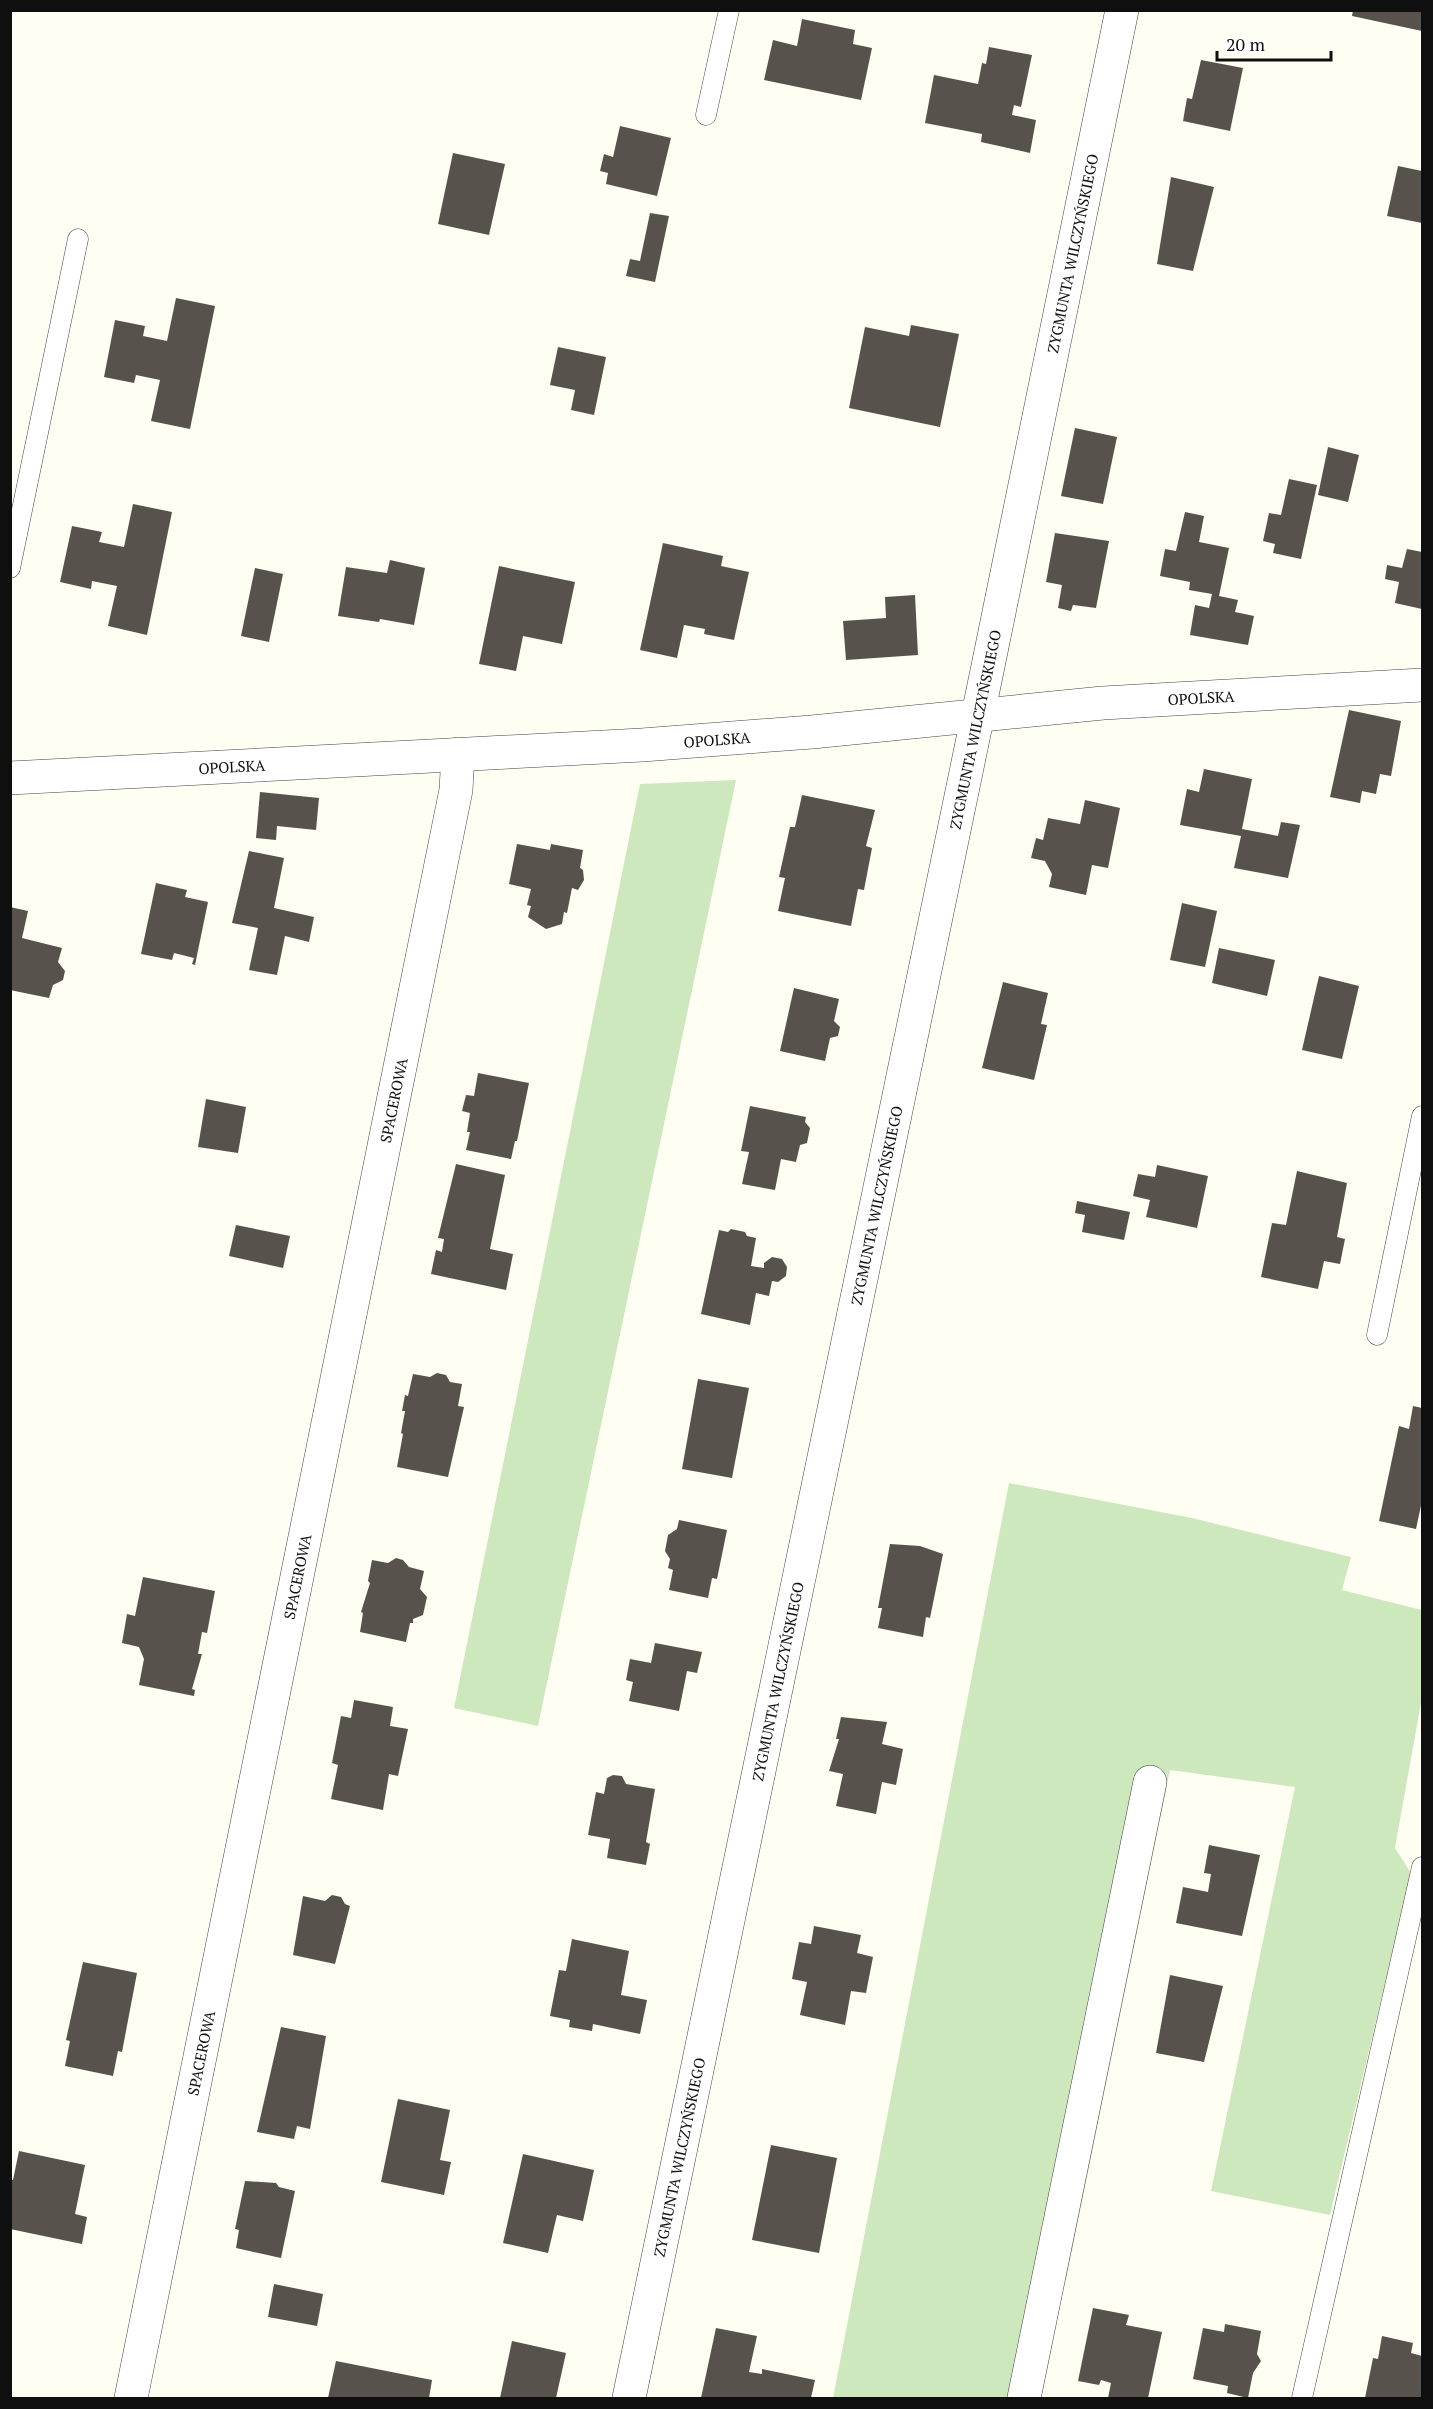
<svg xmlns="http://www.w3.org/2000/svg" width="1433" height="2409" viewBox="0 0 1433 2409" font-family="'PT Serif',serif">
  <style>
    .green { fill: #cde8bd }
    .building { fill: #58524c }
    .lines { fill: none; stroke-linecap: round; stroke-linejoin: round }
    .lane-casing { stroke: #424242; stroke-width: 21 }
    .street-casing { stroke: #424242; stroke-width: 34 }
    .lane { stroke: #fff; stroke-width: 20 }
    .street { stroke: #fff; stroke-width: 33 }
    .labels { text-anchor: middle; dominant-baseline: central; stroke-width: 6; stroke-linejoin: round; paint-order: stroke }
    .street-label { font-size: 15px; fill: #0f0f0f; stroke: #fff }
  </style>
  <rect width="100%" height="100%" fill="#fefef2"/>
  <g class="green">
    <polygon points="736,780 538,1726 454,1708 640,784"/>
    <polygon points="1009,1483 1192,1518 1351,1557 1342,1590 1422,1610 1422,1697 1395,1848 1411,1873 1330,2215 1211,2191 1295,1787 1170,1770 1066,2280 1041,2278 1012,2398 833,2398"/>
  </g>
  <g class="building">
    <polygon points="1353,10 1422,10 1422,31 1352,16"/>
    <polygon points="802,19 855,30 853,44 872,48 861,100 764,80 773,40 797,46"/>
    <polygon points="989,47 1032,55 1021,107 1014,105 1012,115 1036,120 1030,153 981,142 982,134 925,123 934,75 978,84 982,63 986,64"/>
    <polygon points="1201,60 1243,68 1230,131 1183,121 1187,98 1192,99"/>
    <polygon points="620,126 671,138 657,196 606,184 608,173 600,171 604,154 613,157"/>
    <polygon points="453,153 505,164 489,235 438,224"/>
    <polygon points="1398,166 1422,171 1422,223 1387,216"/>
    <polygon points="1171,177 1214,187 1193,271 1157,264"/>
    <polygon points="650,213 669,216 655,282 626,276 630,259 640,261"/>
    <polygon points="176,298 215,306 190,429 151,421 160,380 136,375 134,383 104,377 115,320 145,326 143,336 167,341"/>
    <polygon points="911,325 959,334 940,427 849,408 865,327 909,336"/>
    <polygon points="558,347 606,357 594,415 571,410 575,390 550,385"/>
    <polygon points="1075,428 1117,437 1103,504 1061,496"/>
    <polygon points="1328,447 1359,455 1348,502 1318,495"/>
    <polygon points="1289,479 1317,485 1301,559 1273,553 1275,544 1263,541 1269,513 1281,515"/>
    <polygon points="133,504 172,512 147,635 108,626 117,586 92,581 91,589 60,582 72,526 102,532 99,542 124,547"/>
    <polygon points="1185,512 1204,516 1199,542 1229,548 1219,596 1238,600 1235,612 1254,616 1248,645 1190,635 1195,605 1209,608 1212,594 1189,590 1190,582 1160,576 1165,549 1176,551"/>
    <polygon points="1055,533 1109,541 1096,608 1073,605 1071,611 1058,608 1062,585 1046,582"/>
    <polygon points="663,543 723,556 721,566 749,572 734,640 704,634 705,629 684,625 677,658 640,650"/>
    <polygon points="1407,549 1422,552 1422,609 1395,603 1399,582 1385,579 1387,565 1402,568"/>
    <polygon points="390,560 425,568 414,625 380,619 379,622 338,616 346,567 387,573"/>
    <polygon points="499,566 575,582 562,644 523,636 516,671 479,664"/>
    <polygon points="255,568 283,574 269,642 241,636"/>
    <polygon points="915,595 918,655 846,660 843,621 886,618 885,597"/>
    <polygon points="1349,710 1401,721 1391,776 1380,774 1376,794 1362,791 1360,803 1330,797"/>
    <polygon points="1204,769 1252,779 1242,829 1278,836 1281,822 1300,825 1288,878 1234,868 1241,836 1180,825 1187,789 1199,792"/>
    <polygon points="260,792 319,798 316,830 277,826 276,840 256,838"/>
    <polygon points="802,795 875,810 866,846 872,848 864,890 858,889 851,926 778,911 785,878 779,877 790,827 795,827"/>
    <polygon points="1085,800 1120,808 1108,868 1092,865 1086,895 1049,887 1052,874 1045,861 1031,858 1036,838 1043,840 1048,818 1080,824"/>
    <polygon points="517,844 550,850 551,844 583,850 580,868 583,870 584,880 578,890 572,888 567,913 564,912 562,924 546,929 528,917 531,906 527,905 531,889 509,884"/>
    <polygon points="249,851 284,858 274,908 314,917 309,942 285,936 277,975 249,970 258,928 232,923"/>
    <polygon points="156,883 187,890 185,897 208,902 195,965 192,964 194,958 174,953 172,960 141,954"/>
    <polygon points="1182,903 1217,911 1205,967 1170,960"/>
    <polygon points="10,907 28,911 22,938 62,948 58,962 65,971 63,980 53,985 49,998 10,990"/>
    <polygon points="1219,948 1275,960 1267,996 1212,983"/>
    <polygon points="1319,976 1359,986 1342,1059 1302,1050"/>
    <polygon points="1003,982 1048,993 1041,1024 1047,1025 1034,1080 982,1068"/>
    <polygon points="794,988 839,999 834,1021 840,1027 838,1036 830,1038 825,1061 780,1051"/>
    <polygon points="478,1073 529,1083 517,1141 515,1141 511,1159 466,1150 470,1132 467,1132 470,1113 462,1111 466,1095 474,1096"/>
    <polygon points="206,1099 246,1107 238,1153 198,1147"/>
    <polygon points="750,1106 806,1117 805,1122 810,1128 807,1143 800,1145 796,1162 781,1159 775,1190 742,1184 749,1152 741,1151"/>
    <polygon points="456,1164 505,1175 490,1249 513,1254 506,1290 431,1274 436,1250 442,1252 444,1239 438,1238"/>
    <polygon points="1157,1165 1208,1176 1197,1228 1146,1217 1150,1200 1133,1196 1138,1174 1155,1177"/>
    <polygon points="1297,1171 1347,1183 1337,1237 1345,1239 1340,1264 1324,1261 1318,1289 1261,1277 1272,1223 1286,1225"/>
    <polygon points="1077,1201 1130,1212 1124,1240 1082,1232 1085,1215 1075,1213"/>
    <polygon points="236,1225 290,1236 283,1268 229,1256"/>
    <polygon points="731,1229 745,1232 747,1236 756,1238 751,1266 764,1268 764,1263 772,1257 782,1259 787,1267 786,1276 778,1282 772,1281 769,1296 756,1293 750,1325 701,1314 719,1230 728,1232"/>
    <polygon points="437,1373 446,1375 450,1382 462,1384 458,1406 464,1407 448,1477 397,1467 403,1434 401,1433 405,1411 402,1411 405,1395 408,1396 413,1374 430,1377"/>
    <polygon points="698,1379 749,1388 732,1478 682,1469"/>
    <polygon points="1413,1406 1422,1408 1422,1501 1416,1529 1379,1521 1399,1426 1409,1429"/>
    <polygon points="679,1520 727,1530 717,1579 712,1578 708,1598 669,1590 673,1570 668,1568 670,1559 665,1551 668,1535 677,1529"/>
    <polygon points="890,1544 920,1546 943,1554 930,1618 926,1617 923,1637 878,1628 882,1608 878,1608"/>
    <polygon points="396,1558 403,1560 409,1567 424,1571 420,1589 427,1597 423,1615 413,1619 413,1623 410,1623 406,1642 360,1632 363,1613 361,1612 370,1583 368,1581 372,1560 388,1563"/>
    <polygon points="143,1577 215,1591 207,1633 202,1632 198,1654 202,1654 192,1689 195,1690 194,1696 139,1685 144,1659 139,1647 122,1643 127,1614 135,1616"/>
    <polygon points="655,1643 702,1652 697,1673 687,1671 679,1711 629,1701 633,1682 626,1680 630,1659 651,1663"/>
    <polygon points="354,1700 393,1707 390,1726 408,1729 398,1776 389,1774 383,1810 331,1799 338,1765 332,1763 341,1716 351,1718"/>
    <polygon points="841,1717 887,1722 882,1744 903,1749 896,1785 882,1782 876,1814 836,1806 843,1774 829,1771 839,1739 836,1739"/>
    <polygon points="613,1775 622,1776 626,1784 655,1789 646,1842 650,1844 646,1865 607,1858 610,1839 588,1835 596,1792 604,1794 607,1778"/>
    <polygon points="1209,1845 1260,1855 1242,1936 1176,1923 1183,1887 1208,1892 1211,1874 1204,1873"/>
    <polygon points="332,1895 341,1897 345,1904 350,1906 335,1964 293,1955 303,1896 325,1901"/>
    <polygon points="814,1926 861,1935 857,1953 873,1957 866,1993 851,1991 845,2025 800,2015 807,1982 792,1979 799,1942 811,1944"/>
    <polygon points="572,1939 629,1951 621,1995 647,2000 640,2034 593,2024 592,2031 569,2027 570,2020 550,2016 559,1970 566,1971"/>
    <polygon points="83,1962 137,1973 122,2052 118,2051 113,2076 65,2066 70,2041 66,2040"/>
    <polygon points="1170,1975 1223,1986 1204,2062 1156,2053"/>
    <polygon points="281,2027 326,2036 310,2129 297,2126 294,2139 257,2132"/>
    <polygon points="398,2099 450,2110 440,2160 451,2162 444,2195 381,2182"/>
    <polygon points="771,2145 837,2158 819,2253 752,2240"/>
    <polygon points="19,2151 85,2165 75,2214 87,2217 82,2244 10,2229 10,2180 13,2180"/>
    <polygon points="523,2154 594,2170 583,2221 557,2215 548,2253 503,2243"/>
    <polygon points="245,2181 276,2183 279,2187 295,2191 281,2258 236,2248 239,2230 235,2229"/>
    <polygon points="274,2284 323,2294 317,2326 268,2317"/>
    <polygon points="1093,2308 1129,2315 1126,2325 1162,2332 1148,2398 1108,2398 1111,2383 1101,2380 1099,2385 1078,2381"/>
    <polygon points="1225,2324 1261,2331 1257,2354 1261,2361 1253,2373 1248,2398 1227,2393 1228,2386 1193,2379 1203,2328 1224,2332"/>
    <polygon points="716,2328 757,2336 749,2372 762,2374 762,2369 815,2380 811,2398 701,2398"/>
    <polygon points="1382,2336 1413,2343 1411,2353 1422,2356 1422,2398 1365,2398 1373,2358 1378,2359"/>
    <polygon points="512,2341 566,2353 556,2398 500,2398"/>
    <polygon points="336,2361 432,2380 429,2398 328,2398"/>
  </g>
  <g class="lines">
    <g class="lane-casing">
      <g id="lane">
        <polyline points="706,115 729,10"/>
        <polyline points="10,568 78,239"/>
        <polyline points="1377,1335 1422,1116"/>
        <polyline points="1302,2398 1422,1867"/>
      </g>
    </g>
    <g class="street-casing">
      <g id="street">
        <path id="s1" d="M10 778 642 745 812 732 1103 703 1422 685"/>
        <path id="s2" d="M131 2398 456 790 458 754"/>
        <path id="s3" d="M629 2398 987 671 1122 10"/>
        <polyline points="1024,2398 1150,1782"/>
      </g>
    </g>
    <use href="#lane" class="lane"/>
    <use href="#street" class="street"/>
  </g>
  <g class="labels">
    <g class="street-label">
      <text stroke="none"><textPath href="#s3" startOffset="2190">ZYGMUNTA WILCZYŃSKIEGO</textPath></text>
      <text stroke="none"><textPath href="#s1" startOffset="1194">OPOLSKA</textPath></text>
      <text stroke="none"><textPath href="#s3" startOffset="1704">ZYGMUNTA WILCZYŃSKIEGO</textPath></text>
      <text stroke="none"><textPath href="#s1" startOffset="708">OPOLSKA</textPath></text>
      <text stroke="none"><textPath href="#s1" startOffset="222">OPOLSKA</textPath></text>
      <text stroke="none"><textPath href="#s2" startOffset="1324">SPACEROWA</textPath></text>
      <text stroke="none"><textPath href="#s3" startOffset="1218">ZYGMUNTA WILCZYŃSKIEGO</textPath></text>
      <text stroke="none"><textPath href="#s2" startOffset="838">SPACEROWA</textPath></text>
      <text stroke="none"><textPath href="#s3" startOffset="732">ZYGMUNTA WILCZYŃSKIEGO</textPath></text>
      <text stroke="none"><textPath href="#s2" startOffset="352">SPACEROWA</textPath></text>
      <text stroke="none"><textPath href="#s3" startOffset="246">ZYGMUNTA WILCZYŃSKIEGO</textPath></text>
    </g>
  </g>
  <rect width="1433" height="2409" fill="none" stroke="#0f0f0f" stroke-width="24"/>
  <path d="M1217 51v9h114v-9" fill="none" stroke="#0f0f0f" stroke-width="3"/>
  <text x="1226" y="51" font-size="18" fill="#0f0f0f" stroke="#ffffff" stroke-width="4.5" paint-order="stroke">20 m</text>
</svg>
